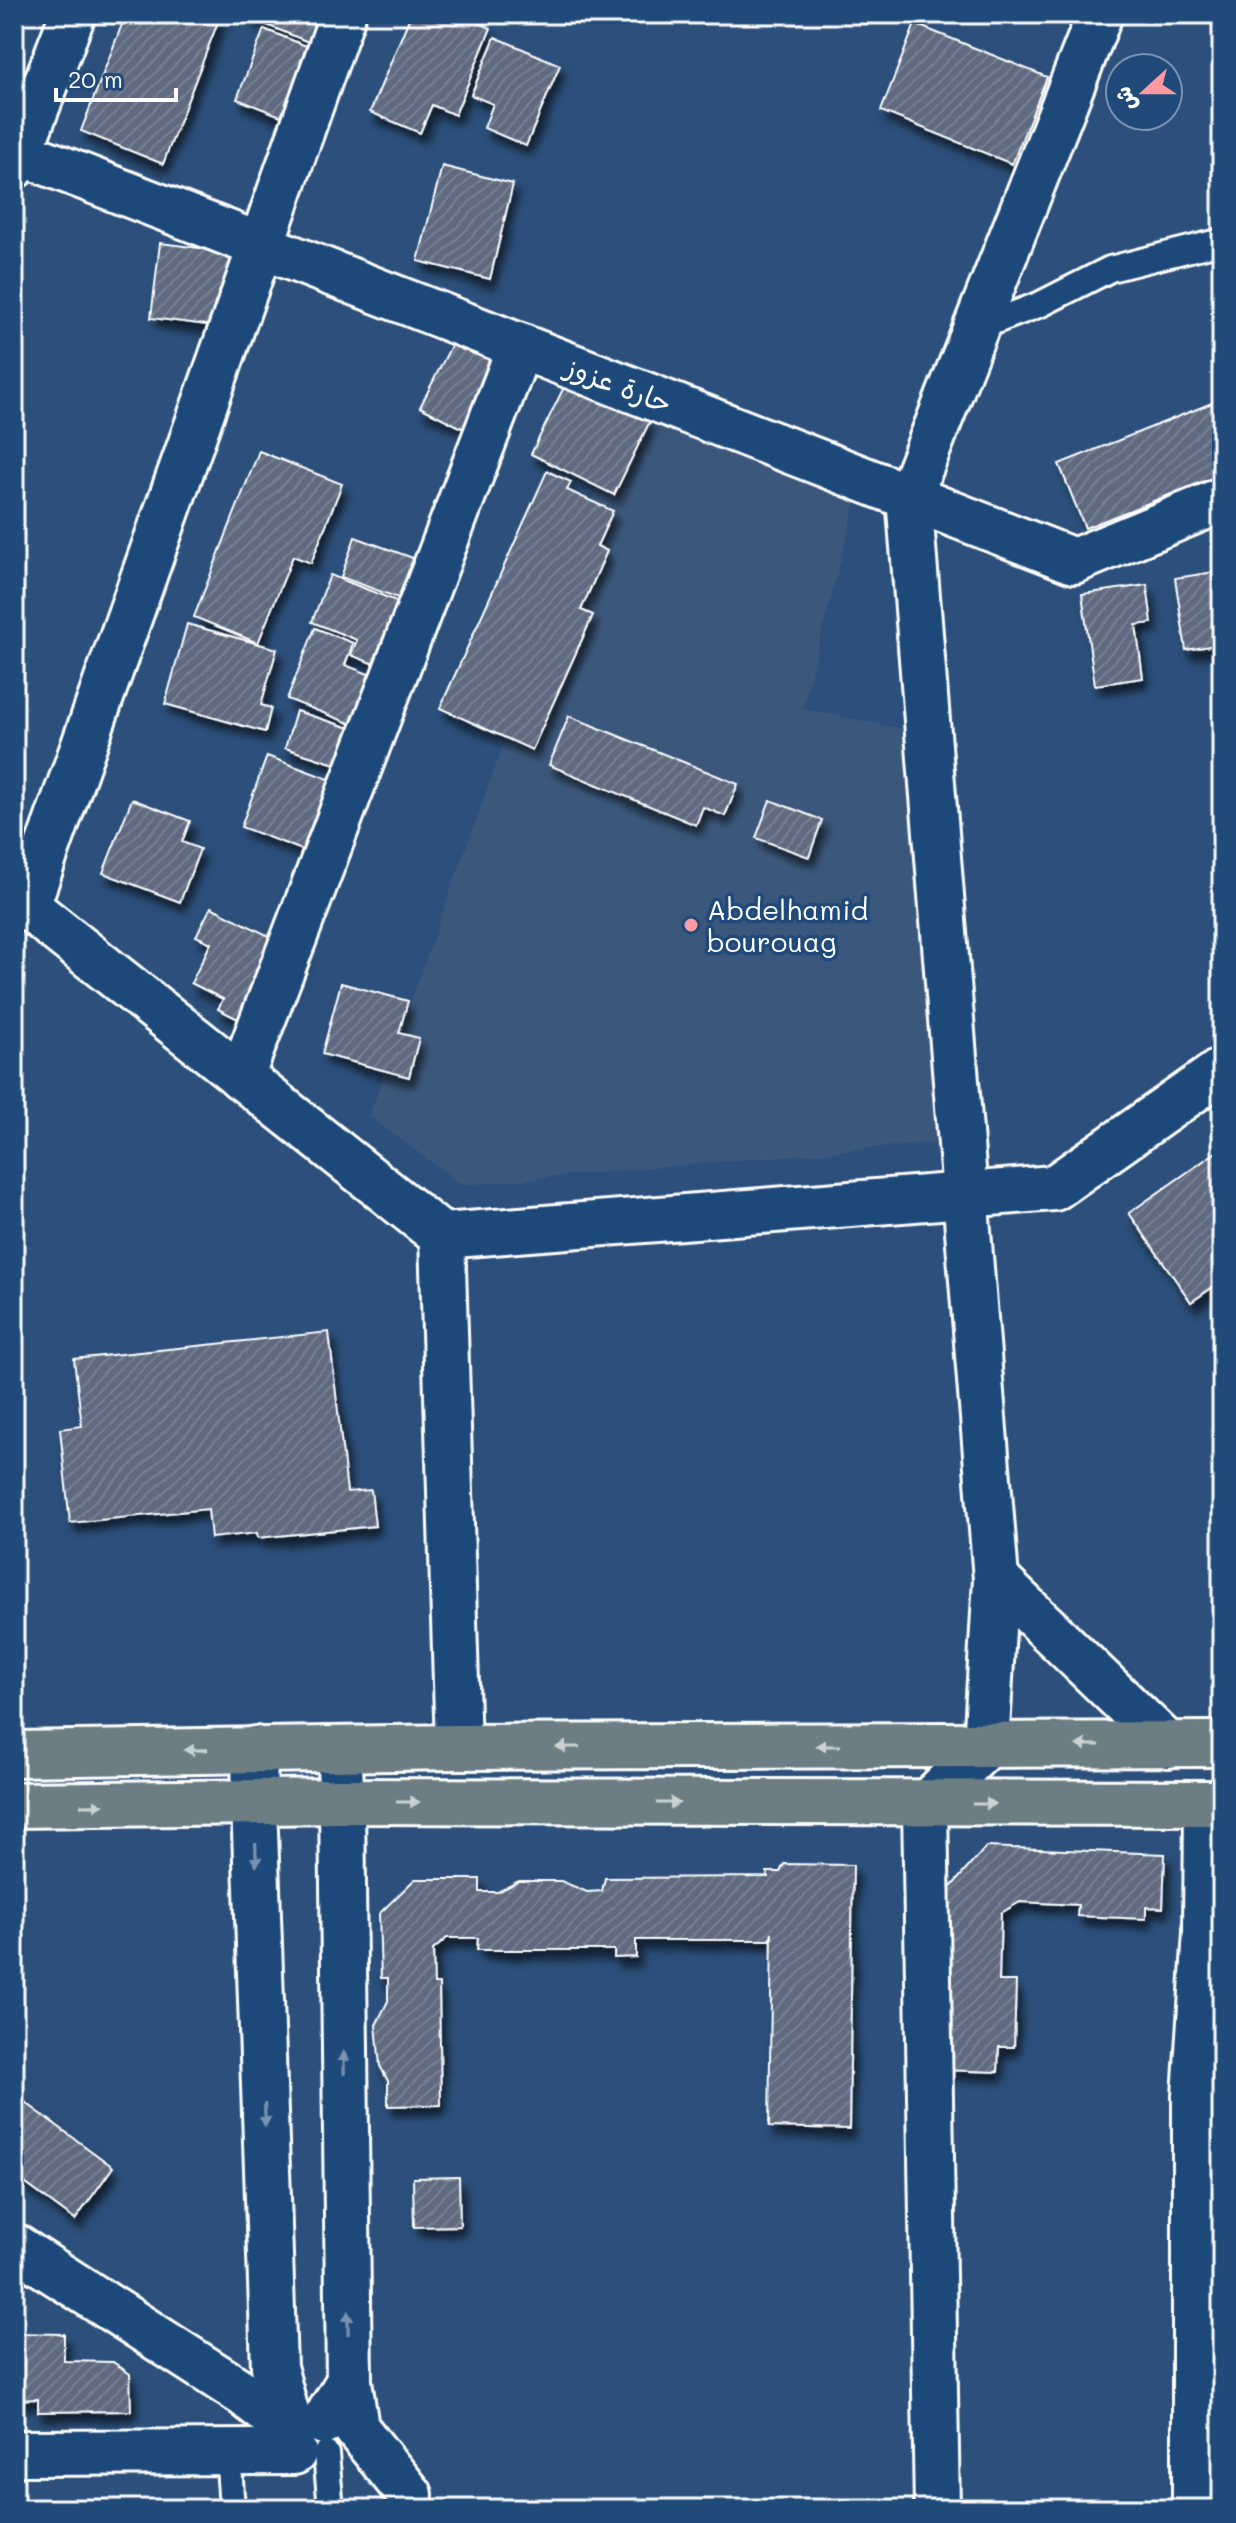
<svg xmlns="http://www.w3.org/2000/svg" width="1236" height="2523" viewBox="0 0 1236 2523" font-family="Mali,'Playpen Sans Arabic',sans-serif">
  <style>
    .built { fill: #3b587c }
    .building { fill: url(#building-hatch); stroke: #fff; stroke-width: 2; filter: url(#shadow) }
    .lines { fill: none; stroke-linecap: round; stroke-linejoin: round }
    .lane-casing { stroke: #fff; stroke-width: 30 }
    .street-casing { stroke: #fff; stroke-width: 50 }
    .primary-casing { stroke: #fff; stroke-width: 50 }
    .lane { stroke: #1f4a7a; stroke-width: 24 }
    .street { stroke: #1f4a7a; stroke-width: 44 }
    .primary { stroke: #6c7e84; stroke-width: 44 }
    .oneway { fill: #ccd2d4 }
    .oneway2 { fill: #7992af }
    .poi-dot { fill: #ff9aa2; stroke: #1f4a7a; stroke-width: 3 }
    .labels { text-anchor: middle; dominant-baseline: central; stroke-width: 7; stroke-linejoin: round; paint-order: stroke }
    .street-label { font-size: 28px; fill: #fff; stroke: #1f4a7a }
    .poi-label { font-size: 28px; fill: #fff; stroke: #1f4a7a; text-anchor: start }
  </style>
  <defs>
    <pattern id="building-hatch" width="6" height="6" patternUnits="userSpaceOnUse" patternTransform="scale(2)"><rect width="6" height="6" fill="#5f6a80"/><path d="M-1 1l2-2M0 6l6-6M5 7l2-2" fill="none" stroke="#778093"/></pattern>
    <filter id="shadow"><feDropShadow dx="5" dy="9" stdDeviation="4" flood-color="#0009"/></filter>
  </defs>
  <rect width="100%" height="100%" fill="#2c507b"/>
  <filter id="ink" filterUnits="userSpaceOnUse"><feTurbulence type="fractalNoise" baseFrequency=".0125" numOctaves="2"/><feDisplacementMap in="SourceGraphic" scale="16" xChannelSelector="R" yChannelSelector="G"/><feConvolveMatrix kernelMatrix="1 2 1 2 8 2 1 2 1" color-interpolation-filters="sRGB"/></filter>
  <g filter="url(#ink)">
    <polygon class="built" points="632,389 862,478 802,709 928,734 962,1140 462,1185 369,1116"/>
    <g class="building">
      <polygon points="126,14 221,14 163,164 81,131"/>
      <polygon points="251,14 331,14 318,46 250,18"/>
      <polygon points="411,14 457,14 491,28 455,115 432,105 420,133 370,112"/>
      <polygon points="915,24 1047,77 1012,164 881,111"/>
      <polygon points="264,29 336,58 309,127 237,99"/>
      <polygon points="495,37 560,65 526,146 484,128 493,104 471,95"/>
      <polygon points="442,166 513,184 490,279 418,261"/>
      <polygon points="160,243 232,252 222,327 151,318"/>
      <polygon points="458,332 525,366 488,441 420,407"/>
      <polygon points="567,381 650,421 614,495 531,454"/>
      <polygon points="1222,399 1222,474 1085,528 1059,464"/>
      <polygon points="259,451 342,484 311,563 293,556 258,643 194,617"/>
      <polygon points="547,471 571,482 567,490 613,511 597,546 607,551 581,610 593,615 532,750 440,708"/>
      <polygon points="355,537 435,566 420,606 341,577"/>
      <polygon points="1222,571 1222,644 1186,650 1175,578"/>
      <polygon points="330,575 409,606 384,668 351,655 357,640 312,622"/>
      <polygon points="1147,585 1152,623 1136,625 1143,678 1095,685 1082,594"/>
      <polygon points="187,624 277,649 261,705 271,708 265,732 165,704"/>
      <polygon points="315,628 353,643 345,665 394,684 375,733 287,699"/>
      <polygon points="296,711 369,734 357,771 285,748"/>
      <polygon points="569,716 738,784 725,816 703,807 696,825 549,765"/>
      <polygon points="267,756 353,788 326,859 241,827"/>
      <polygon points="132,799 190,821 182,842 200,849 180,902 103,873"/>
      <polygon points="770,800 822,820 809,857 756,838"/>
      <polygon points="211,907 303,953 264,1032 218,1009 223,999 191,983 211,943 196,936"/>
      <polygon points="341,983 408,1001 399,1033 419,1038 409,1077 322,1054"/>
      <polygon points="1222,1148 1222,1281 1191,1302 1129,1213"/>
      <polygon points="329,1332 347,1492 371,1490 375,1526 258,1538 257,1533 211,1538 208,1509 70,1523 60,1429 82,1426 74,1359"/>
      <polygon points="986,1847 1165,1854 1163,1908 1146,1907 1146,1919 1077,1916 1078,1905 1020,1902 1001,1913 999,1981 1016,1981 1014,2047 999,2047 998,2072 940,2070 944,1895"/>
      <polygon points="784,1864 853,1865 849,2129 769,2127 772,1932 770,1940 636,1940 636,1957 614,1958 614,1950 477,1950 478,1938 447,1938 433,1950 434,1984 439,1984 441,2105 388,2106 388,2081 380,2066 376,2025 388,2001 388,1978 381,1978 379,1914 415,1879 480,1879 480,1892 498,1892 519,1881 561,1881 587,1892 602,1891 605,1878 768,1877 767,1872 780,1872"/>
      <polygon points="14,2094 113,2167 75,2220 14,2175"/>
      <polygon points="459,2177 460,2226 414,2227 413,2178"/>
      <polygon points="15,2333 64,2334 64,2361 113,2362 130,2374 131,2411 38,2412 38,2399 14,2400"/>
    </g>
    <g class="lines">
      <g class="lane-casing">
        <g id="lane">
          <polyline points="977,328 1041,304 1110,269 1222,241"/>
          <polyline points="228,2451 232,2509"/>
          <polyline points="326,2454 331,2509"/>
        </g>
      </g>
      <g class="street-casing">
        <g id="street">
          <polyline points="14,150 1074,561 1222,500"/>
          <polyline points="14,166 73,14"/>
          <polyline points="14,896 442,1236 1054,1188 1222,1070"/>
          <polyline points="27,906 343,14"/>
          <polyline points="241,1077 520,346"/>
          <polyline points="442,1236 458,1747"/>
          <polyline points="996,1579 1168,1745"/>
          <polyline points="255,1749 254,1803 274,2367 291,2431"/>
          <polyline points="14,2246 244,2394 291,2431"/>
          <polyline points="349,2381 356,2428 410,2495"/>
          <polyline points="324,2422 349,2381 342,1801 339,1751"/>
          <polyline points="14,2453 294,2452"/>
          <polyline points="937,2509 925,1805 986,1746 996,1579 909,497 1100,14"/>
          <polyline points="1195,2509 1195,2096 1206,1932 1207,1803"/>
        </g>
      </g>
      <g class="primary-casing">
        <g id="primary">
          <polyline points="14,1754 458,1747 1222,1744"/>
          <polyline points="14,1805 342,1801 1222,1803"/>
        </g>
      </g>
      <use href="#lane" class="lane"/>
      <use href="#street" class="street"/>
      <use href="#primary" class="primary"/>
    </g>
    <defs><path id="oneway-solid" d="M-6-.8H1V-3.2L6.5 0L1 3.2V.8H-6Z" transform="scale(2)"/></defs>
    <g class="oneway">
      <use href="#oneway-solid" transform="translate(1088 1745) rotate(180)"/>
      <use href="#oneway-solid" transform="translate(828 1746) rotate(180)"/>
      <use href="#oneway-solid" transform="translate(568 1747) rotate(180)"/>
      <use href="#oneway-solid" transform="translate(196 1750) rotate(179)"/>
      <use href="#oneway-solid" transform="translate(408 1802)"/>
      <use href="#oneway-solid" transform="translate(668 1803)"/>
      <use href="#oneway-solid" transform="translate(984 1804)"/>
      <use href="#oneway-solid" transform="translate(92 1805) rotate(-1)"/>
    </g>
    <g class="oneway2">
      <use href="#oneway-solid" transform="translate(256 1855) rotate(88)"/>
      <use href="#oneway-solid" transform="translate(344 2063) rotate(-91)"/>
      <use href="#oneway-solid" transform="translate(265 2115) rotate(88)"/>
      <use href="#oneway-solid" transform="translate(348 2323) rotate(-91)"/>
    </g>
  </g>
  <circle class="poi-dot" cx="691" cy="925" r="8"/>
  <g class="labels">
    <g class="street-label">
      <text transform="translate(619 384) rotate(21)">حارة عزوز</text>
    </g>
    <g class="poi-label">
      <text x="707" y="909">Abdelhamid<tspan x="707" dy="32">bourouag</tspan></text>
    </g>
  </g>
  <rect width="1236" height="2523" fill="none" stroke="#1f4a7a" stroke-width="48"/>
  <rect x="24" y="24" width="1188" height="2475" fill="none" stroke="#fff" stroke-width="3" filter="url(#ink)"/>
  <g transform="translate(1144 92) rotate(249)"><circle r="38" fill="#1f4a7a" stroke="#7992af" stroke-width="2"/>
  <path d="M0-6L14 30L0 20L-14 30Z" fill="#ff9aa2"/>
  <text y="-12" font-size="22" font-weight="bold" text-anchor="middle" fill="#ffffff">ش</text>
  </g>
  <path d="M56 88v12h120v-12" fill="none" stroke="#ffffff" stroke-width="4"/>
  <text x="68" y="88" font-size="24" fill="#ffffff" stroke="#1f4a7a" stroke-width="6" paint-order="stroke">20 m</text>
</svg>
